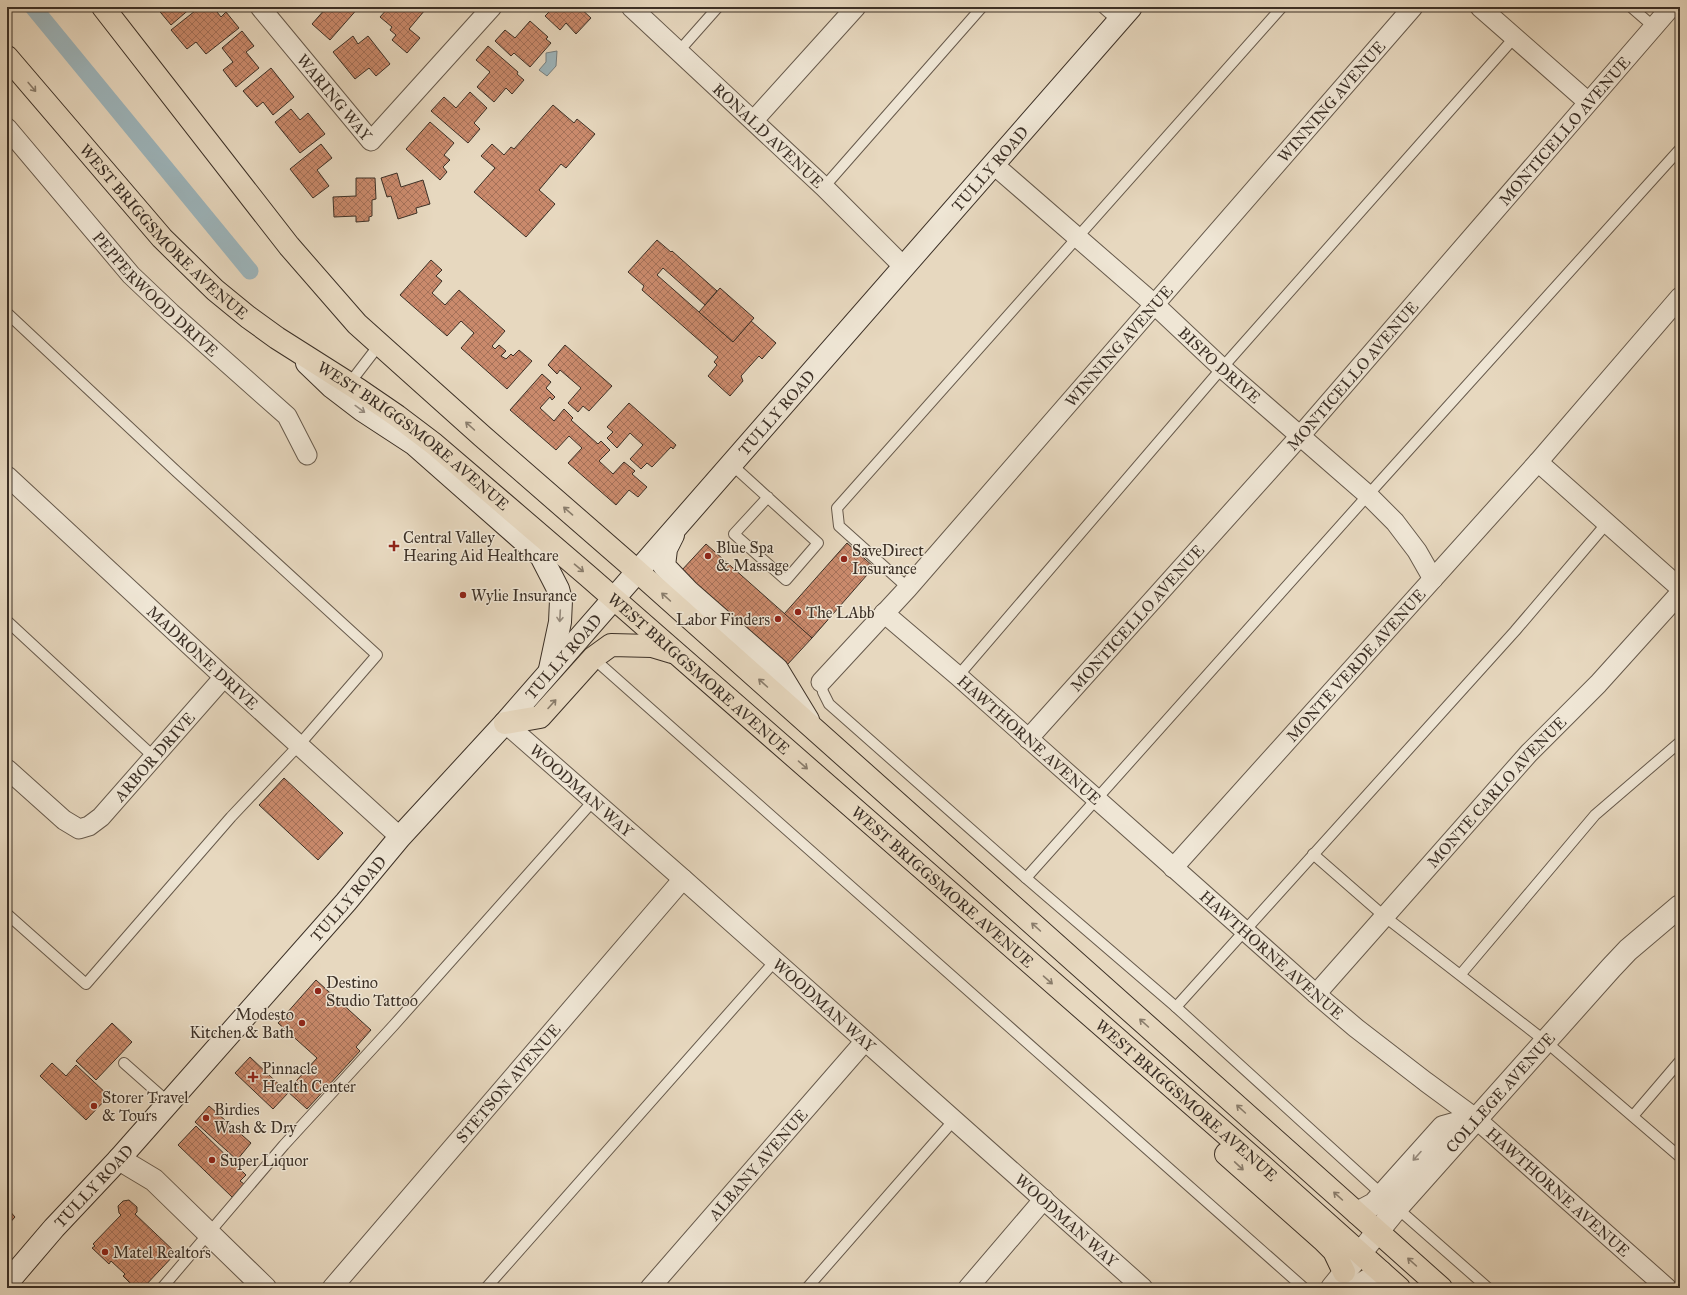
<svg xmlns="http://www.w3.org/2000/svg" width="1687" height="1295" viewBox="0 0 1687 1295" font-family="'IM FELL Great Primer',serif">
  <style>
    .water { fill: #9db6bd; stroke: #768081 }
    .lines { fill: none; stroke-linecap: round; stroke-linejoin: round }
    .canal { stroke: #9db6bd; stroke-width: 17 }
    .building { fill: url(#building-cross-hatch); stroke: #3c3026 }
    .service-casing { stroke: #675a4c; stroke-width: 12 }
    .minor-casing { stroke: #675a4c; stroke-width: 21 }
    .tertiary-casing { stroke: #675a4c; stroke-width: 24 }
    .secondary-casing { stroke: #3c3026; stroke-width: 24 }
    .primary-casing { stroke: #3c3026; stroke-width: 24 }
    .service { stroke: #efe6d5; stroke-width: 10 }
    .minor { stroke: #efe6d5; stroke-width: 19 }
    .tertiary { stroke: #efe6d5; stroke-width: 22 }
    .secondary { stroke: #efe6d5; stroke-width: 22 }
    .primary { stroke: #e7d8bf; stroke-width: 22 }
    .oneway { stroke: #897c6b }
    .oneway2 { stroke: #968b7e }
    .poi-dot { fill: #8f2418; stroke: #efe6d5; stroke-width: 1.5 }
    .labels { text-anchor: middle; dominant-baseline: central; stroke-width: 3; stroke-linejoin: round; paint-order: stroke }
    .street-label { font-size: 16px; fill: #3c3026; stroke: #efe6d5 }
    .poi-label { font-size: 16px; fill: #3c3026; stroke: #efe6d5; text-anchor: start }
  </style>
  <defs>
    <pattern id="building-cross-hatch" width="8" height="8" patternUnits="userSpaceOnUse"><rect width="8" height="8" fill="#ca8a6c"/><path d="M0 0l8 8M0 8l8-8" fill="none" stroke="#a57159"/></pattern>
  </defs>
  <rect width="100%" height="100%" fill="#e7d8bf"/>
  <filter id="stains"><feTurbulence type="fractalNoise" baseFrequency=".005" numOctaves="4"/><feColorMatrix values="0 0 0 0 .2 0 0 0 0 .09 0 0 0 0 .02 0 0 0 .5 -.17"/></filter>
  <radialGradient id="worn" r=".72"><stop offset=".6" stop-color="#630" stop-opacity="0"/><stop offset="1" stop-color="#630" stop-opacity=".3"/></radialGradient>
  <polygon class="water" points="557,51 556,66 547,76 539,70 546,62 546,53"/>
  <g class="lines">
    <polyline class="canal" points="33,7 250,271"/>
  </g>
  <g class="building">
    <polygon points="156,7 192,7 171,25"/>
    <polygon points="200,7 213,7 221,17 226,12 239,28 206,54 196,42 187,49 171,30"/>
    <polygon points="324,7 359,7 330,40 312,24 326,8"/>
    <polygon points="389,7 395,7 397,9 398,7 422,7 425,10 409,29 420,38 407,53 392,40 396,35 390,30 392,27 380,17"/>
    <polygon points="550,7 579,7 591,18 576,34 566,23 560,30 545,16 552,9"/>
    <polygon points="530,21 548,37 546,39 551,43 530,67 514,53 511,56 495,41 505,30 515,38"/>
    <polygon points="242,31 254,46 246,52 259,68 236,87 223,70 233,62 222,48"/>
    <polygon points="353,36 358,44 368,36 390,64 376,76 369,68 355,79 333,52"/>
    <polygon points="488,46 518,72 517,74 524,80 512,94 506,88 494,102 477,87 490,72 476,60"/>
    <polygon points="271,68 294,97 273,115 263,102 257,107 243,91"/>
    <polygon points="470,92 487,108 474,123 480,129 468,143 431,111 444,97 456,108"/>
    <polygon points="553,105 574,123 577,119 595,134 566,168 561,164 539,190 555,204 526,237 474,192 495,168 481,156 492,144 504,155 511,147 514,149"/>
    <polygon points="291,109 300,120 308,113 325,134 300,153 275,122"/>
    <polygon points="430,122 454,143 444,155 450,160 443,167 447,172 440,180 406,149"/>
    <polygon points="321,144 332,158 317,170 329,186 313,198 290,169"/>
    <polygon points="397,173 401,187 423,180 430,204 416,208 417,213 398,219 391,196 387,197 381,178"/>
    <polygon points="356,178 375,178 376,199 372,200 372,216 369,217 369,221 356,222 356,216 334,217 333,197 356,196"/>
    <polygon points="657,240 671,252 672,251 717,291 705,305 663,268 657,275 733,342 751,321 776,343 762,359 759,356 741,376 743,381 730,396 708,376 717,365 714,362 718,357 642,290 644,286 628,272"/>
    <polygon points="431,260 442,270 436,276 442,281 432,293 445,305 459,290 505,331 492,346 495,349 499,345 506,351 501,356 506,359 511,354 513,356 519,350 532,361 507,389 461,348 474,333 461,321 447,336 400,295"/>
    <polygon points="720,288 754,318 733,342 699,312"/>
    <polygon points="565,345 612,386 589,411 583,406 578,412 568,403 581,388 560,370 557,374 548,365"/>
    <polygon points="542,374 551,382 546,388 555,397 552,400 550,397 540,408 554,421 564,409 573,418 571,420 598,444 601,441 610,450 599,461 613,474 624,462 635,471 632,474 647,487 638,497 629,490 616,505 568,463 582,448 569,436 556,450 510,410"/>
    <polygon points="629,403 676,445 673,449 671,447 652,467 647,463 641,469 630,459 643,445 630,433 617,448 607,438 613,432 607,427"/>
    <polygon points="847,543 874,567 812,638 784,614"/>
    <polygon points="706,544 812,638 787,665 681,571"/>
    <polygon points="284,778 343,833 318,860 259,805"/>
    <polygon points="316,980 371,1030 356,1047 360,1051 307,1109 287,1091 317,1058 278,1023"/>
    <polygon points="112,1023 132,1042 96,1080 76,1061"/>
    <polygon points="250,1057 288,1093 273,1109 235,1073"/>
    <polygon points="52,1063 66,1076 76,1065 109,1096 86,1120 40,1076"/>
    <polygon points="209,1106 251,1143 237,1160 195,1122"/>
    <polygon points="196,1126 246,1175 240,1181 244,1184 232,1197 178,1145"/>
    <polygon points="129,1200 137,1207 137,1212 135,1214 176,1253 143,1288 140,1288 138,1286 135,1288 123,1276 125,1274 111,1261 109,1264 92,1248 95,1246 93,1244 121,1215 119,1213 118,1206 123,1201"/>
    <polygon points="7,1208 15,1217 7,1226"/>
  </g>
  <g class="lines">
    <g class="service-casing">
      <g id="service">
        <polyline points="1102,7 1118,21"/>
        <polyline points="1631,7 1654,27"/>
        <polyline points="679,51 718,7"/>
        <polyline points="824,187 982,7"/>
        <polyline points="7,313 177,472 377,655 299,745 231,817 86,984 7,914"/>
        <polyline points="349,384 379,345"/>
        <polyline points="731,464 818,543 786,580 734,534 768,497"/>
        <polyline points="908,588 839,526 837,508 1282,7"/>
        <polyline points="7,621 154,757"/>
        <polyline points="593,658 1304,1288"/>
        <polyline points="958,676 1222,368 1514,38"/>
        <polyline points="821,682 823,692 829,704 1026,878 1176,1007 1397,1208 1488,1288"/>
        <polyline points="1313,854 1384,916 1545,1041 1680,1157"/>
        <polyline points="1026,878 1368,495 1680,149"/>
        <polyline points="1461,974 1595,815 1680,742"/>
        <polyline points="1176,1007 1515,631 1607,523"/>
        <polyline points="124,1063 168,1102"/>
        <polyline points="1633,1116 1680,1061"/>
        <polyline points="162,1288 284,1145 394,1025 594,800"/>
        <polyline points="486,1288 775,961"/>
        <polyline points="807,1288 954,1120"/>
      </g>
    </g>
    <g class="minor-casing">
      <g id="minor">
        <path id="s1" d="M260 7 371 141 492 7"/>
        <path id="s2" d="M631 7 824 187 903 266"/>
        <polyline points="1480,7 1588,102"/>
        <polyline points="754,120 856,7"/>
        <path id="s3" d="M7 128 131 275 171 313 287 416 307 455"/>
        <path id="s4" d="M993 164 1154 304 1222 368 1368 495 1395 522 1417 551 1433 579"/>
        <polyline points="1538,462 1680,588"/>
        <path id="s5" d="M7 476 224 677 400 837"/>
        <path id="s6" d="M884 613 958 676 1316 994 1356 1028 1426 1082 1475 1118 1667 1288"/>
        <path id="s7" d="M821 682 908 588 1413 7"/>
        <path id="s8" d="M505 723 683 879 1143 1288"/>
        <path id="s9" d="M1028 739 1300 436 1671 7"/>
        <path id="s10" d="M7 769 64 820 79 829 89 826 101 817 224 677"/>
        <path id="s11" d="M1173 868 1538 462 1680 297"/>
        <path id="s12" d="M1316 994 1529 753 1598 684 1680 593"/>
        <path id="s13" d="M332 1288 683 879"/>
        <path id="s14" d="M650 1288 865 1041"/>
        <polyline points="968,1288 1044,1199"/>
      </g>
    </g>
    <g class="tertiary-casing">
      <g id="tertiary">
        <polyline points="119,1159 154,1180 265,1288"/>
        <polyline points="1357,1213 1374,1204 1443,1127 1475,1118"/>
        <path id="s15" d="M1332 1288 1396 1209 1611 968 1628 950 1680 906"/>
        <polyline points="1355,1288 1381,1272"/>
      </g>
    </g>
    <g class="secondary-casing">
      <g id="secondary">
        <polyline points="307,363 332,387 362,410 414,444 541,556 558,589 561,600 560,622 550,669"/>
        <polyline points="673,535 666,549 664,566 689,592 777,669 808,720"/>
        <path id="s16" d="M7 1283 54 1228 119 1159 346 902 400 837 505 723 1131 7"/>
      </g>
    </g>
    <g class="primary-casing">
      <g id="primary">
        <polyline points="103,7 289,246 357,324 482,436 637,571 1441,1288"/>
        <path id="s17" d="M7 57 162 238 215 290 248 317 277 338 359 390 397 416 434 444 588 576 1259 1163 1399 1288"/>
        <polyline points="505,723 540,717 593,658 611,645 652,646 672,652"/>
        <polyline points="1226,1154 1323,1240 1334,1251 1344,1272"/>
      </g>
    </g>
    <use href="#service" class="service"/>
    <use href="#minor" class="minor"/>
    <use href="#tertiary" class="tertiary"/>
    <use href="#secondary" class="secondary"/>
    <use href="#primary" class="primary"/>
  </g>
  <defs><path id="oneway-shaft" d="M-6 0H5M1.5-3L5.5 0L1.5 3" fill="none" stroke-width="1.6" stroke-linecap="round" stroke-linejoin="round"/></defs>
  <g class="oneway">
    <use href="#oneway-shaft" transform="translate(32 87) rotate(50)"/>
    <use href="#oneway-shaft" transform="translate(470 426) rotate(-138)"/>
    <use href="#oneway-shaft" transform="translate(568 511) rotate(-139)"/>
    <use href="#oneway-shaft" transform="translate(579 568) rotate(40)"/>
    <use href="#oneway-shaft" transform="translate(666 597) rotate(-138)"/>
    <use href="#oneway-shaft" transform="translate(763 683) rotate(-138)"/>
    <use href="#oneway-shaft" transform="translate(552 704) rotate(-48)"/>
    <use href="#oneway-shaft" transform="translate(803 765) rotate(41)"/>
    <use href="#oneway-shaft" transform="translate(1036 927) rotate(-138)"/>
    <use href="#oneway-shaft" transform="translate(1048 980) rotate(41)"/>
    <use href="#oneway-shaft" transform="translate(1144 1023) rotate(-138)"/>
    <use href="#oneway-shaft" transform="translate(1241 1109) rotate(-138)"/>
    <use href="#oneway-shaft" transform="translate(1239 1166) rotate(43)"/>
    <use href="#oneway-shaft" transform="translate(1338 1196) rotate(-138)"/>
    <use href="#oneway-shaft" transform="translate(1412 1262) rotate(-138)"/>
  </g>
  <g class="oneway2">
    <use href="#oneway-shaft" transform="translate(360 409) rotate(36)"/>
    <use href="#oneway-shaft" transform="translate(560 616) rotate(93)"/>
    <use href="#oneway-shaft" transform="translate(1417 1156) rotate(132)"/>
  </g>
  <g class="poi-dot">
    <path d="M392 540h4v4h4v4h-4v4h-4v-4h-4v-4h4z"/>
    <circle cx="708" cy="556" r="4"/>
    <circle cx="844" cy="559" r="4"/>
    <circle cx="463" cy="595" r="4"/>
    <circle cx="798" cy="612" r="4"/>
    <circle cx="778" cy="619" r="4"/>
    <circle cx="318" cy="991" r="4"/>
    <circle cx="302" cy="1023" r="4"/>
    <path d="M251 1071h4v4h4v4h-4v4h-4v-4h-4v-4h4z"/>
    <circle cx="94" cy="1106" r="4"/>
    <circle cx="206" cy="1118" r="4"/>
    <circle cx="212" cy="1160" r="4"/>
    <circle cx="105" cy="1252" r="4"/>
  </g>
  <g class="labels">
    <g class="street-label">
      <text stroke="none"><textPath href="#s1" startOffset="117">WARING WAY</textPath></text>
      <text stroke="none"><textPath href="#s7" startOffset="773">WINNING AVENUE</textPath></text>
      <text stroke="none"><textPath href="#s9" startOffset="811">MONTICELLO AVENUE</textPath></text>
      <text stroke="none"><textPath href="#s2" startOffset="188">RONALD AVENUE</textPath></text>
      <text stroke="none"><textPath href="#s16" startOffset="1486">TULLY ROAD</textPath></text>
      <text stroke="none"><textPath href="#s17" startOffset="235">WEST BRIGGSMORE AVENUE</textPath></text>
      <text stroke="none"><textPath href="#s3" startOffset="223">PEPPERWOOD DRIVE</textPath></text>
      <text stroke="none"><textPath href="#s7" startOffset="449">WINNING AVENUE</textPath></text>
      <text stroke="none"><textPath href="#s4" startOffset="303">BISPO DRIVE</textPath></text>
      <text stroke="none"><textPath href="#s9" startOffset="487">MONTICELLO AVENUE</textPath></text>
      <text stroke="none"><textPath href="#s16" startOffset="1162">TULLY ROAD</textPath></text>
      <text stroke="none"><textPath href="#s17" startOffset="559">WEST BRIGGSMORE AVENUE</textPath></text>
      <text stroke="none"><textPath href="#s9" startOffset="163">MONTICELLO AVENUE</textPath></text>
      <text stroke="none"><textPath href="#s16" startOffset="838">TULLY ROAD</textPath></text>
      <text stroke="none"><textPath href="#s5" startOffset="267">MADRONE DRIVE</textPath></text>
      <text stroke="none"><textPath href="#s11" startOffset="273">MONTE VERDE AVENUE</textPath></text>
      <text stroke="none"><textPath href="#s17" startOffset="931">WEST BRIGGSMORE AVENUE</textPath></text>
      <text stroke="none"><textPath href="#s6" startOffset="193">HAWTHORNE AVENUE</textPath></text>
      <text stroke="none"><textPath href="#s10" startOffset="200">ARBOR DRIVE</textPath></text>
      <text stroke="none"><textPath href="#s8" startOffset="102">WOODMAN WAY</textPath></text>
      <text stroke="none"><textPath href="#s12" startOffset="271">MONTE CARLO AVENUE</textPath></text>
      <text stroke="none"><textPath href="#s17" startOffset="1255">WEST BRIGGSMORE AVENUE</textPath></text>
      <text stroke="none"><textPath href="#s16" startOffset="514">TULLY ROAD</textPath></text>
      <text stroke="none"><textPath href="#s6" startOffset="517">HAWTHORNE AVENUE</textPath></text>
      <text stroke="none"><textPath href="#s8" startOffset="426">WOODMAN WAY</textPath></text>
      <text stroke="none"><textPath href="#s13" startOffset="270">STETSON AVENUE</textPath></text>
      <text stroke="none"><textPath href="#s15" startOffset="258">COLLEGE AVENUE</textPath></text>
      <text stroke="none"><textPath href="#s17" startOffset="1579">WEST BRIGGSMORE AVENUE</textPath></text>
      <text stroke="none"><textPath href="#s14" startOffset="164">ALBANY AVENUE</textPath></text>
      <text stroke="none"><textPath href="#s16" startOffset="130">TULLY ROAD</textPath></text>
      <text stroke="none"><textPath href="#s6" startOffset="889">HAWTHORNE AVENUE</textPath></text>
      <text stroke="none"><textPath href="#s8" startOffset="750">WOODMAN WAY</textPath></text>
    </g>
    <g class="poi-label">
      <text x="403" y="537">Central Valley<tspan x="403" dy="18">Hearing Aid Healthcare</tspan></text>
      <text x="716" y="547">Blue Spa<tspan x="716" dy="18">&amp; Massage</tspan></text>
      <text x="852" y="550">SaveDirect<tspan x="852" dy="18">Insurance</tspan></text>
      <text x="471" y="595">Wylie Insurance</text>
      <text x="806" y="612">The LAbb</text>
      <text x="770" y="619" text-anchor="end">Labor Finders</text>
      <text x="326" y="982">Destino<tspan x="326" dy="18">Studio Tattoo</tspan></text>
      <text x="294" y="1014" text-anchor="end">Modesto<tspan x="294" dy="18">Kitchen &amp; Bath</tspan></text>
      <text x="262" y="1068">Pinnacle<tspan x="262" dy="18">Health Center</tspan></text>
      <text x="102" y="1097">Storer Travel<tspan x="102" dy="18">&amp; Tours</tspan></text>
      <text x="214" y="1109">Birdies<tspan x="214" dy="18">Wash &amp; Dry</tspan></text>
      <text x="220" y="1160">Super Liquor</text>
      <text x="113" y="1252">Matel Realtors</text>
    </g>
  </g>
  <rect width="1687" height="1295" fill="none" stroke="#e7d8bf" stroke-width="24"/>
  <rect x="8" y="8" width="1671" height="1279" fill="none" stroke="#3c3026" stroke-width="2"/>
  <rect x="12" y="12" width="1663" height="1271" fill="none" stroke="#3c3026"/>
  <rect width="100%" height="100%" filter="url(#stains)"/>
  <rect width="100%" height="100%" fill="url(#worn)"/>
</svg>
